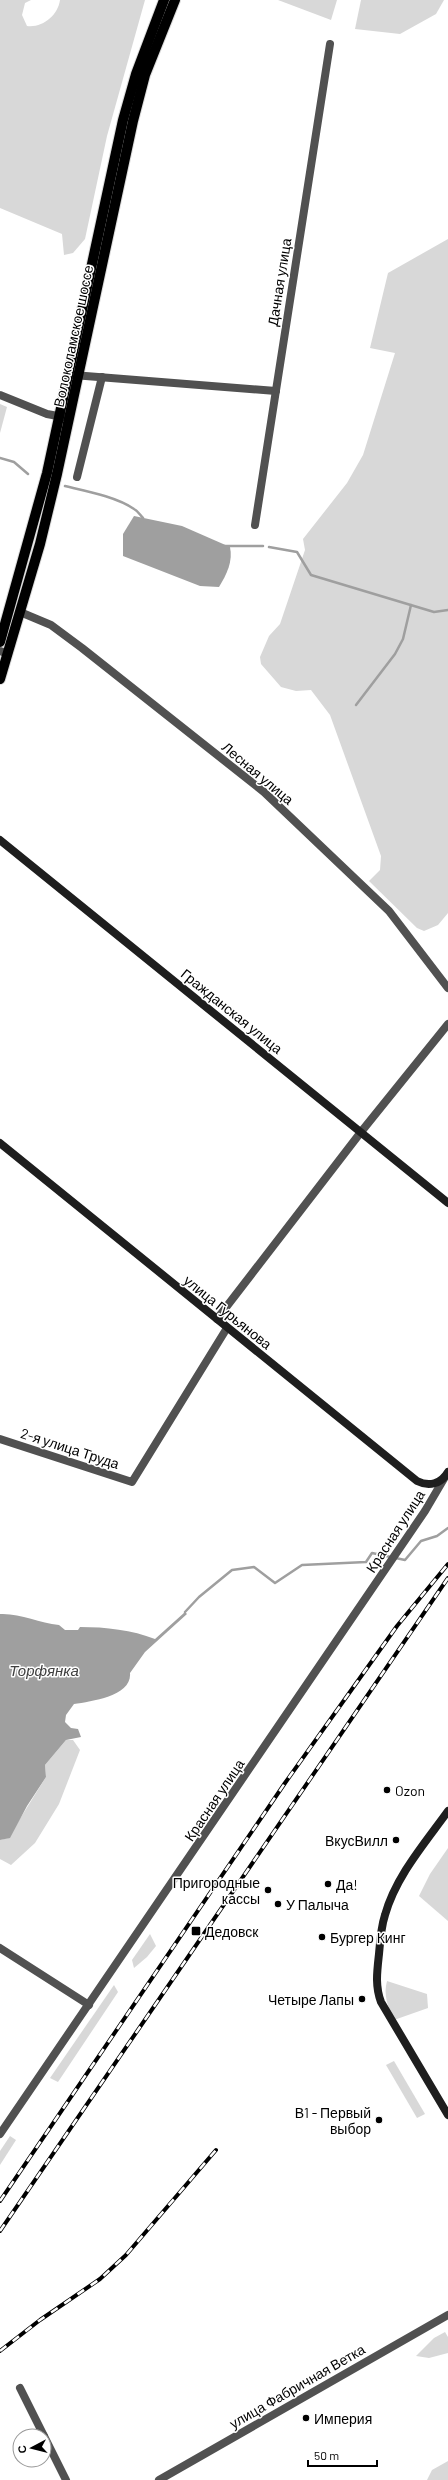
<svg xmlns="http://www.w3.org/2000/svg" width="448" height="2480" viewBox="0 0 448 2480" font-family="Barlow,sans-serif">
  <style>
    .green { fill: #d8d8d8 }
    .water { fill: #9f9f9f }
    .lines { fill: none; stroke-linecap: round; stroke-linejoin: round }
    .stream { stroke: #9f9f9f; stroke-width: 2.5 }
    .primary-casing { stroke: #dbdbdb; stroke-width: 12 }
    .street { stroke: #515151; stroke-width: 8 }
    .secondary { stroke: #1e1e1e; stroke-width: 8 }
    .primary { stroke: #000; stroke-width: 10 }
    .rail-casing { stroke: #000; stroke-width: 4 }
    .rail { stroke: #fff; stroke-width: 2.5; stroke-dasharray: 8; stroke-linecap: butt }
    .poi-dot { fill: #000; stroke: #fff; stroke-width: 1.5 }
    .labels { text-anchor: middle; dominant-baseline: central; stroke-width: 3; stroke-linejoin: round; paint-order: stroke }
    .street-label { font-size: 14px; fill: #000; stroke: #fff }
    .poi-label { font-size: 14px; fill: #000; stroke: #fff; text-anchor: start }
    .water-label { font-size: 15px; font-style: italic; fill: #404040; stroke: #fff }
  </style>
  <rect width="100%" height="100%" fill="#fff"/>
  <g class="green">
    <path d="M0 0H31L25 3 22 15 27 26C43 28 58 15 60 0H145L107 136 85 239 73 253 64 255 62 234 0 208Z"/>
    <polygon points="278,0 337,0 331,20"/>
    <polygon points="361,0 444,0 436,14 400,34 355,29"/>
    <polygon points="448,239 448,913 438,925 424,931 417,928 369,881 380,870 381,856 330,715 311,690 296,691 281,687 261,664 260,657 269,636 280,624 305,550 303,539 347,483 363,455 395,353 370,348 388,273"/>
    <polygon points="0,404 7,407 0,433"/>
    <polygon points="66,1740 73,1740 80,1750 59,1804 35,1843 11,1865 0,1859 0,1840 8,1838 46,1777 45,1765"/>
    <polygon points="448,1848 448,1921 419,1896 430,1874"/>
    <polygon points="150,1934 156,1946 147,1957 134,1968 132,1960"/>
    <path d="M387 1981 427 1994 428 2008 394 2020C388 2007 383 1995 387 1981Z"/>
    <polygon points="114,1985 118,1992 58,2082 50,2078"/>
    <polygon points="394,2061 425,2114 417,2118 386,2065"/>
    <polygon points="10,2136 16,2140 0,2165 0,2151"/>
    <polygon points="445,2332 448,2337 448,2353 429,2358 416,2356 434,2338"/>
    <polygon points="448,2461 448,2480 427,2480 432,2470"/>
  </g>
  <g class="water">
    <path d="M134 516 182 526 230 547C233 561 227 574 219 587L200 586 123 556V534Z"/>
    <path d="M185 1612 187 1614 145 1652 130 1673C132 1696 92 1701 74 1704L66 1715 65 1722 71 1728 78 1729 81 1737 66 1740 45 1765 46 1777 27 1806 10 1838 0 1840V1614C20 1613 39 1623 59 1625L65 1630H78L80 1627C106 1627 132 1630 155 1639Z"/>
  </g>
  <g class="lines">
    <g class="stream">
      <polyline points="0,458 14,462 28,474"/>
      <path d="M65 486C86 491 117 497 134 509 138 511 140 515 143 518"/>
      <polyline points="223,546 263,546"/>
      <polyline points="269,547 297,552 311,575 434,612 448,610"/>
      <polyline points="356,705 395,654 403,639 411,605"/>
      <polyline points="185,1612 199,1597 232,1570 254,1567 275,1583 302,1565 366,1562 372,1553 405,1560 421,1541 437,1536 448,1528"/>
    </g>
    <g class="primary-casing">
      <g id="primary">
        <polyline points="0,642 47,473 123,120 136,74 164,0"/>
        <polyline points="0,679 40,544 57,474 133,121 145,75 175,0"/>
      </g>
    </g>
    <g class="street">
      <polyline points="73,375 276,391"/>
      <polyline points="0,395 47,414 63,417"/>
      <polyline points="77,477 102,377"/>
      <polyline points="255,525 330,44"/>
      <polyline points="20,612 51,625 82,648 264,792 389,911 448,988"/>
      <polyline points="0,651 8,654"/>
      <polyline points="217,1319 361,1132 448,1024"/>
      <polyline points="0,1439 132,1482 227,1328"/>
      <polyline points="0,1948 89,2005"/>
      <polyline points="0,2134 425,1511 445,1477"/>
      <polyline points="20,2388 44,2436"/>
      <polyline points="44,2436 66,2480"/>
      <polyline points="159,2480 448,2315"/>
    </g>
    <g class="secondary">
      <polyline points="0,840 448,1203"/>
      <path d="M0 1143 417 1481C429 1487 441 1484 448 1472"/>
      <path d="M448 1811C425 1843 396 1876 385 1915 381 1927 380 1941 379 1954 377 1972 375 1986 381 2002L448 2115"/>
    </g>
    <use href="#primary" class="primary"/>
    <g class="rail-casing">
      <g id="rail">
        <polyline points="0,2201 285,1783 397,1626 448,1564"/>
        <polyline points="0,2231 448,1578"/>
        <polyline points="0,2351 40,2320 100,2279 126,2255 216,2150"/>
      </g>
    </g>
    <use href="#rail" class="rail"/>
  </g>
  <g class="poi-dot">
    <circle cx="387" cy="1790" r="4"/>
    <circle cx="396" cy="1840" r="4"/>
    <circle cx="328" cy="1884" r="4"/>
    <circle cx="268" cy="1890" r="4"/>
    <circle cx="278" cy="1904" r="4"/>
    <rect x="191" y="1926" width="10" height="10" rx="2"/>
    <circle cx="322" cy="1937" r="4"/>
    <circle cx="362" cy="1999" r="4"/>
    <circle cx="379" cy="2120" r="4"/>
    <circle cx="306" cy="2418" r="4"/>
  </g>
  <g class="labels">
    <g class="street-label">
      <text transform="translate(279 282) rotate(-81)">Дачная улица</text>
      <text transform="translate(73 336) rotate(-78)">Волоколамское шоссе</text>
      <text transform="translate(258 773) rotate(40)">Лесная улица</text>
      <text transform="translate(232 1011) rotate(39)">Гражданская улица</text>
      <text transform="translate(228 1312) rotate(39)">улица Гурьянова</text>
      <text transform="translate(70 1448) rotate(18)">2-я улица Труда</text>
      <text transform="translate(395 1531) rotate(-57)">Красная улица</text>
      <text transform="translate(214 1800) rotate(-56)">Красная улица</text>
      <text transform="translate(297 2386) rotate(-30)">улица Фабричная Ветка</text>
    </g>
    <g class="poi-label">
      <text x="395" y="1790">Ozon</text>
      <text x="388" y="1840" text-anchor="end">ВкусВилл</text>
      <text x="260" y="1882" text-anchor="end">Пригородные<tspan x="260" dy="16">кассы</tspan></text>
      <text x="336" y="1884">Да!</text>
      <text x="286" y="1904">У Палыча</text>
      <text x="205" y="1931">Дедовск</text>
      <text x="330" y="1937">Бургер Кинг</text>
      <text x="354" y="1999" text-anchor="end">Четыре Лапы</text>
      <text x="371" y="2112" text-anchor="end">В1 - Первый<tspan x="371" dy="16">выбор</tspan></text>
      <text x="314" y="2418">Империя</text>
    </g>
    <g class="water-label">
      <text x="44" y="1670">Торфянка</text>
    </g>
  </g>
  <g transform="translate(32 2448) rotate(263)"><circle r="19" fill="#ffffff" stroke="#999999"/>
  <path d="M0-3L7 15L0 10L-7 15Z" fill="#000000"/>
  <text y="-6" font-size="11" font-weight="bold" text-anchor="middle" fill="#000000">С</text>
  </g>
  <path d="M308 2460v6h69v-6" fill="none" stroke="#000000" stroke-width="2"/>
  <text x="314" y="2460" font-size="12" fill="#000000" stroke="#ffffff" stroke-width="3" paint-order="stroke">50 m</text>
</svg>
